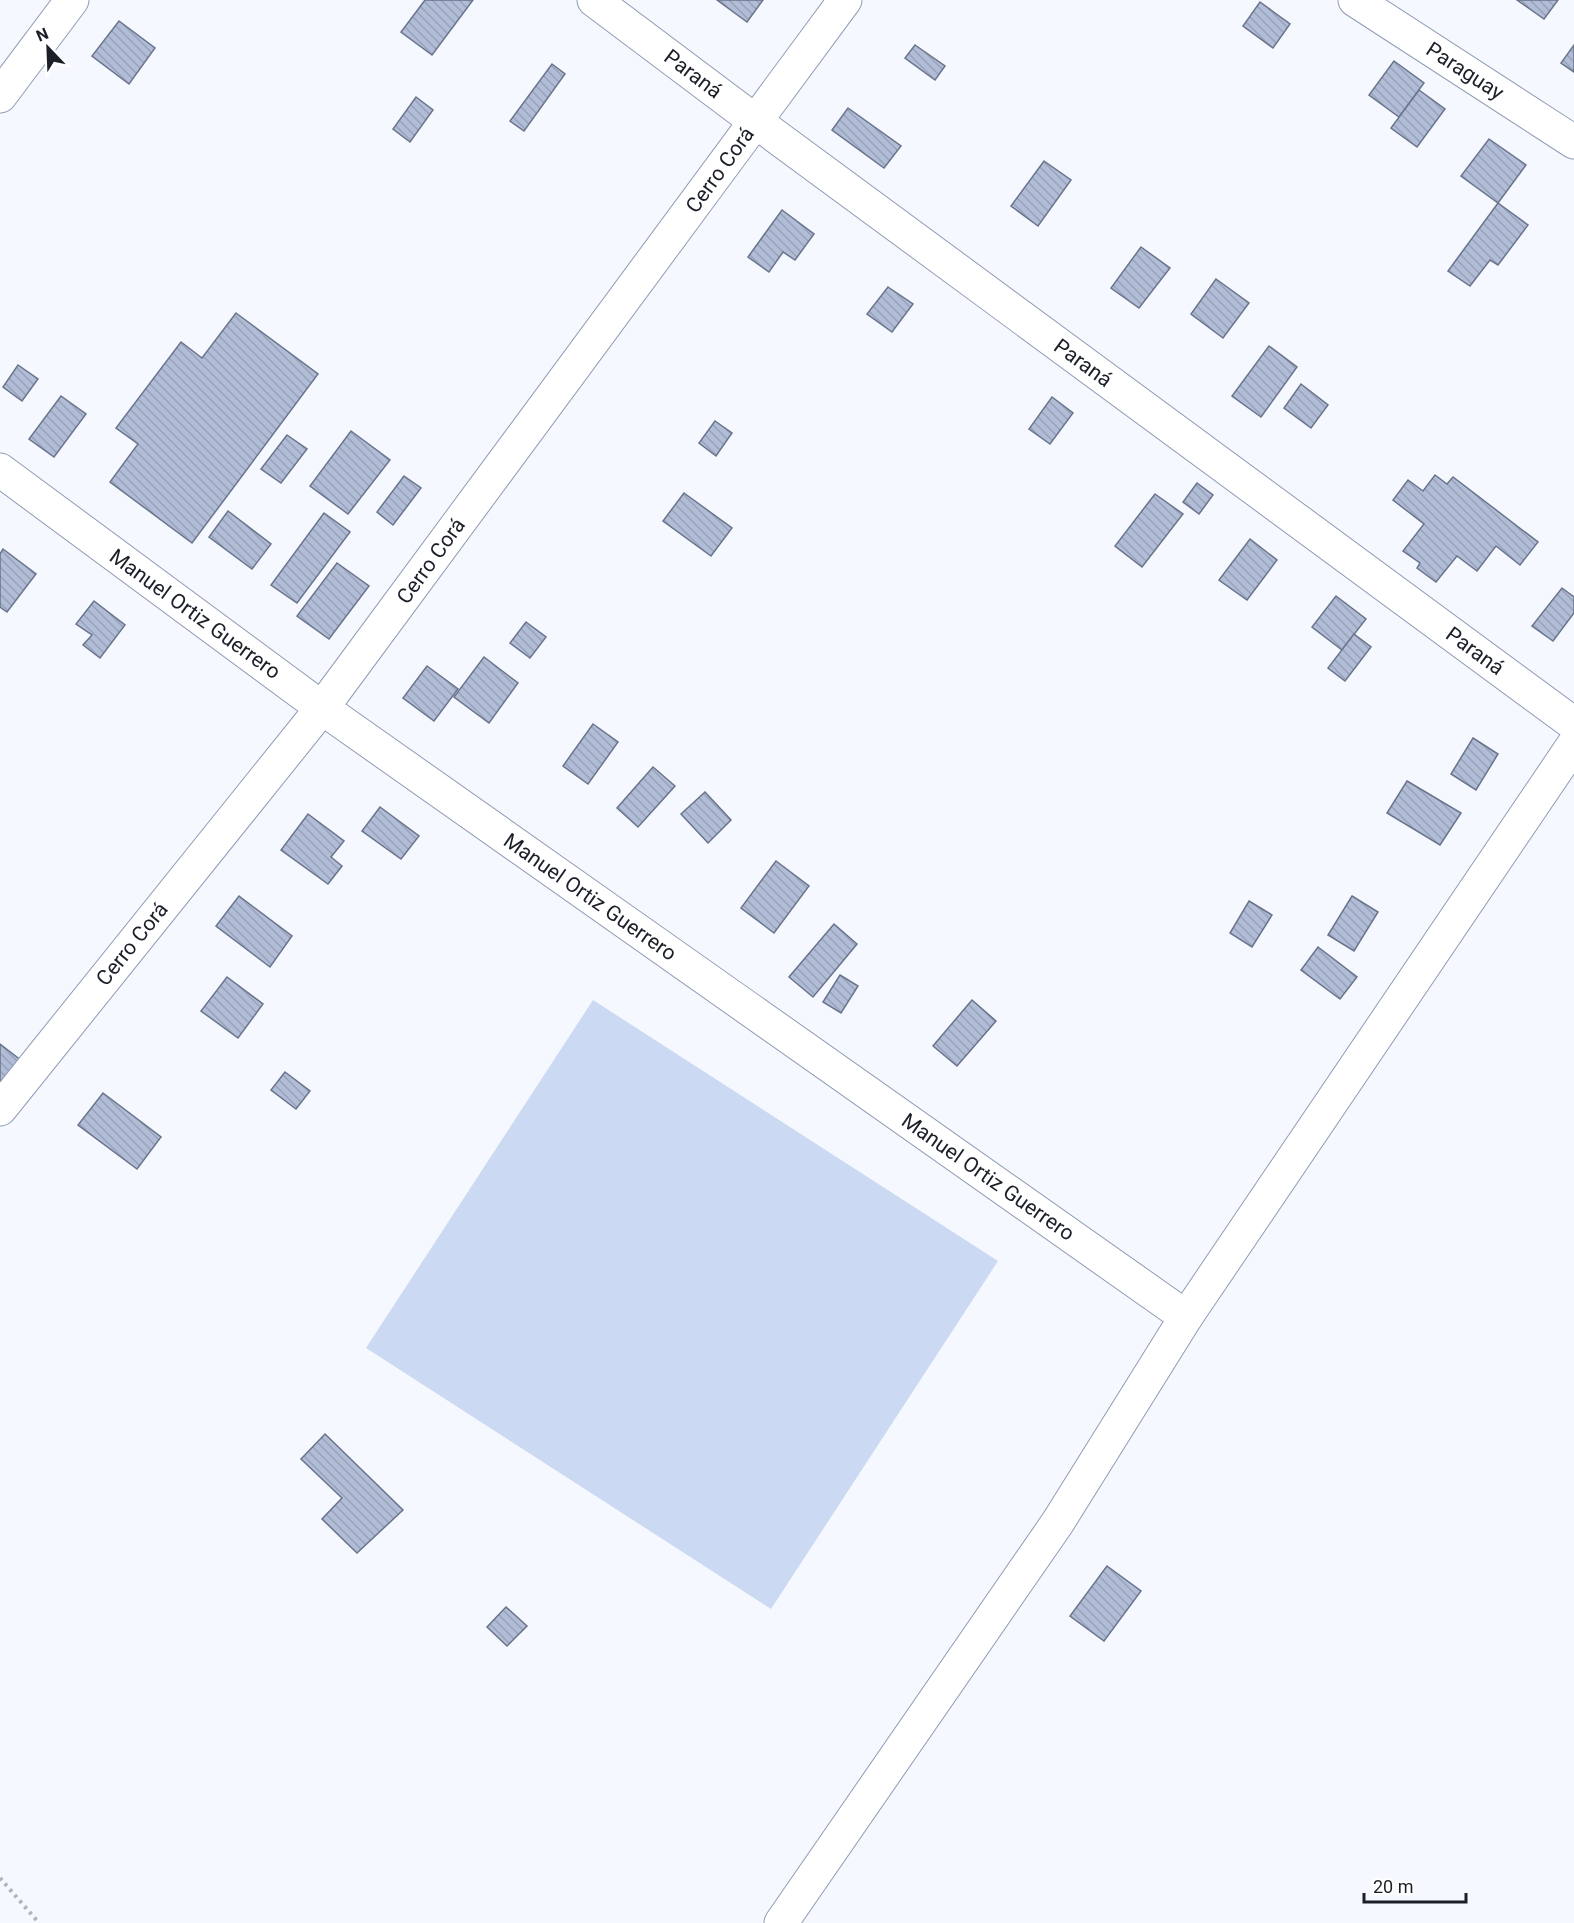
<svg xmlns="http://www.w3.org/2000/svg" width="1574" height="1923" viewBox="0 0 1574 1923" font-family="Roboto,sans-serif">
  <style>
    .garden { fill: #ccd9f3 }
    .building { fill: url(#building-back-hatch); stroke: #69748c; stroke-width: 1.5 }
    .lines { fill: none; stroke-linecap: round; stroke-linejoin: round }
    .street-casing { stroke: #909cb5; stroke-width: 35 }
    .path { stroke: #afb3ba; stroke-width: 4; stroke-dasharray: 3 4.5; stroke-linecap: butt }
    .street { stroke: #fff; stroke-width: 33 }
    .labels { text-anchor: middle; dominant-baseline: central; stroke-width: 4.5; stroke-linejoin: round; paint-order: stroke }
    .street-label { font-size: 21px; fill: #1a1f28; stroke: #fff }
  </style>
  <defs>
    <pattern id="building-back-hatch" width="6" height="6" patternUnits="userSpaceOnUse" patternTransform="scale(1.5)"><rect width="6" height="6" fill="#b1bdd7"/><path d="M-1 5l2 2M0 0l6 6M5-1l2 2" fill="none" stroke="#98a2b9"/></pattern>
  </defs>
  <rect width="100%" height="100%" fill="#f5f8fe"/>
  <polygon class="garden" points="593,1000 998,1261 771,1609 366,1348"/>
  <g class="building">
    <polygon points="425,0 473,0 432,55 401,32"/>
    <polygon points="717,0 763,0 747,22"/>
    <polygon points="1517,0 1558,0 1544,19"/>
    <polygon points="1260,2 1290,24 1273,48 1243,26"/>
    <polygon points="119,21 155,48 129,84 92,56"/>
    <polygon points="915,45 945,66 935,80 905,58"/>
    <polygon points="1574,45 1574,72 1561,63"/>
    <polygon points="1394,61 1424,83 1399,117 1369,95"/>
    <polygon points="552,64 565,74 524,131 510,121"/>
    <polygon points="1419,90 1445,109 1417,147 1391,128"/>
    <polygon points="416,97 433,110 410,142 393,129"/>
    <polygon points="848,108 901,146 884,168 832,130"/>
    <polygon points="1489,139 1526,165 1498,203 1461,176"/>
    <polygon points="1044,161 1071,180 1038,226 1011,206"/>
    <polygon points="1498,203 1528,225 1498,265 1490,260 1470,286 1448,271"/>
    <polygon points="782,210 814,234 795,260 783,252 769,272 748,257"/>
    <polygon points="1141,247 1170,268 1139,308 1111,288"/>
    <polygon points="1216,279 1249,303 1223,338 1191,314"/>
    <polygon points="888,287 913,304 892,332 867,314"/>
    <polygon points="236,313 318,374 192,543 110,482 138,444 116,428 181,342 202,358"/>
    <polygon points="1269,346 1297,367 1261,417 1232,396"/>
    <polygon points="18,365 38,379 22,401 3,387"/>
    <polygon points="1301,384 1328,405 1311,428 1284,408"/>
    <polygon points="61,396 86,414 54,457 29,439"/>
    <polygon points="1052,397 1073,413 1050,444 1029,429"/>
    <polygon points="715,421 732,433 716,456 699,443"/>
    <polygon points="351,431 390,460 348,514 310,486"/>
    <polygon points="287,435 307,449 281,483 261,469"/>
    <polygon points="1435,475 1447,484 1453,477 1538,542 1520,565 1496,546 1477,571 1457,556 1436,582 1417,568 1420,563 1403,551 1424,524 1393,500 1408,480 1423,491"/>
    <polygon points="404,476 421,488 393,525 377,512"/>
    <polygon points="1197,483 1213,495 1199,514 1183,502"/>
    <polygon points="684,493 732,528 711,556 663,521"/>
    <polygon points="1155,494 1183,514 1142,567 1115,546"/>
    <polygon points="228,511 271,544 252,569 209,537"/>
    <polygon points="324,513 350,532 297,603 271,585"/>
    <polygon points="1250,539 1277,560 1247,600 1219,580"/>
    <polygon points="3,549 36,574 7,612 0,607 0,554"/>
    <polygon points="337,563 369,586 329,639 297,616"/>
    <polygon points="1562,588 1574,597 1574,613 1553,641 1532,626"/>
    <polygon points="1336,596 1366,619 1342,650 1312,627"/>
    <polygon points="94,601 125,625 100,658 83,645 92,635 76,624"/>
    <polygon points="526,622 546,637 530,658 510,643"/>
    <polygon points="1354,634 1371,647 1345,681 1328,668"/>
    <polygon points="484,657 518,683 489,723 454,697"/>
    <polygon points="427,666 458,689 434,721 403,698"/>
    <polygon points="593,724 618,742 588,784 563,766"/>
    <polygon points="1473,738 1498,754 1476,790 1451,774"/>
    <polygon points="653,767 675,786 638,827 617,808"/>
    <polygon points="1407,781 1461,813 1440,845 1387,813"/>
    <polygon points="705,792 731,820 708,843 681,814"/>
    <polygon points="380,807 419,836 401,859 362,831"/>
    <polygon points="308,814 344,841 331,857 342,866 328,884 281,850"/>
    <polygon points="776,861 809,886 774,933 741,908"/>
    <polygon points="239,896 292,936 270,967 216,926"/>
    <polygon points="1352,896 1378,912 1354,951 1328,935"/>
    <polygon points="1249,901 1272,915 1252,947 1230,933"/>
    <polygon points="834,924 857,944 813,997 789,977"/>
    <polygon points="1318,947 1357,977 1340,999 1301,970"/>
    <polygon points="840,975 858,986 841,1013 823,1002"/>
    <polygon points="227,977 263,1004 238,1038 201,1011"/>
    <polygon points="972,1000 996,1021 957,1066 933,1046"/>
    <polygon points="0,1044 26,1064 0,1091"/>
    <polygon points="285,1072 310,1091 296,1109 271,1090"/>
    <polygon points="103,1093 161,1137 137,1169 78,1125"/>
    <polygon points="325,1434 403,1510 357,1553 322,1519 342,1498 301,1459"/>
    <polygon points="1107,1566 1141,1591 1104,1641 1070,1616"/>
    <polygon points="506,1607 527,1626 507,1646 487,1627"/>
  </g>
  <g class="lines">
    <g class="street-casing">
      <g id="street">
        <polyline points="594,0 755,121 1574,724"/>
        <polyline points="1355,0 1574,142"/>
        <polyline points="0,96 72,0"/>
        <polyline points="0,470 322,708 1186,1317"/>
        <polyline points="0,1109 322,708 845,0"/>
        <polyline points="781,1923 1058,1522 1186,1317 1574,744"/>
      </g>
    </g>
    <polyline class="path" points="0,1878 39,1923"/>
    <use href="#street" class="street"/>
  </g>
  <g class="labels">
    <g class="street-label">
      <text transform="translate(1465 71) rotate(33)">Paraguay</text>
      <text transform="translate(693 74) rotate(37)">Paraná</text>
      <text transform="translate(720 170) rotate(-54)">Cerro Corá</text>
      <text transform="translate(1083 363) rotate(36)">Paraná</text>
      <text transform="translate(431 561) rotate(-54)">Cerro Corá</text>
      <text transform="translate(195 614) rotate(36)">Manuel Ortiz Guerrero</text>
      <text transform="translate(1475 651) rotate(36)">Paraná</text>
      <text transform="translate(590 897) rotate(35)">Manuel Ortiz Guerrero</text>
      <text transform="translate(132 944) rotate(-51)">Cerro Corá</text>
      <text transform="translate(988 1177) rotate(35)">Manuel Ortiz Guerrero</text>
    </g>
  </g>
  <g transform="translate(48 48) rotate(337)" stroke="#ffffff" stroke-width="4.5" paint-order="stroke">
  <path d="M0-4.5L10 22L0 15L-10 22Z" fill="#1a1f28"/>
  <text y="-9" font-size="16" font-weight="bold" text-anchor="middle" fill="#1a1f28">N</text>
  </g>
  <path d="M1364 1893v9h102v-9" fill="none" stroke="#1a1f28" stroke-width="3"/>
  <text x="1373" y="1893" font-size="18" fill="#1a1f28" stroke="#ffffff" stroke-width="4.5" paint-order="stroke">20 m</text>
</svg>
